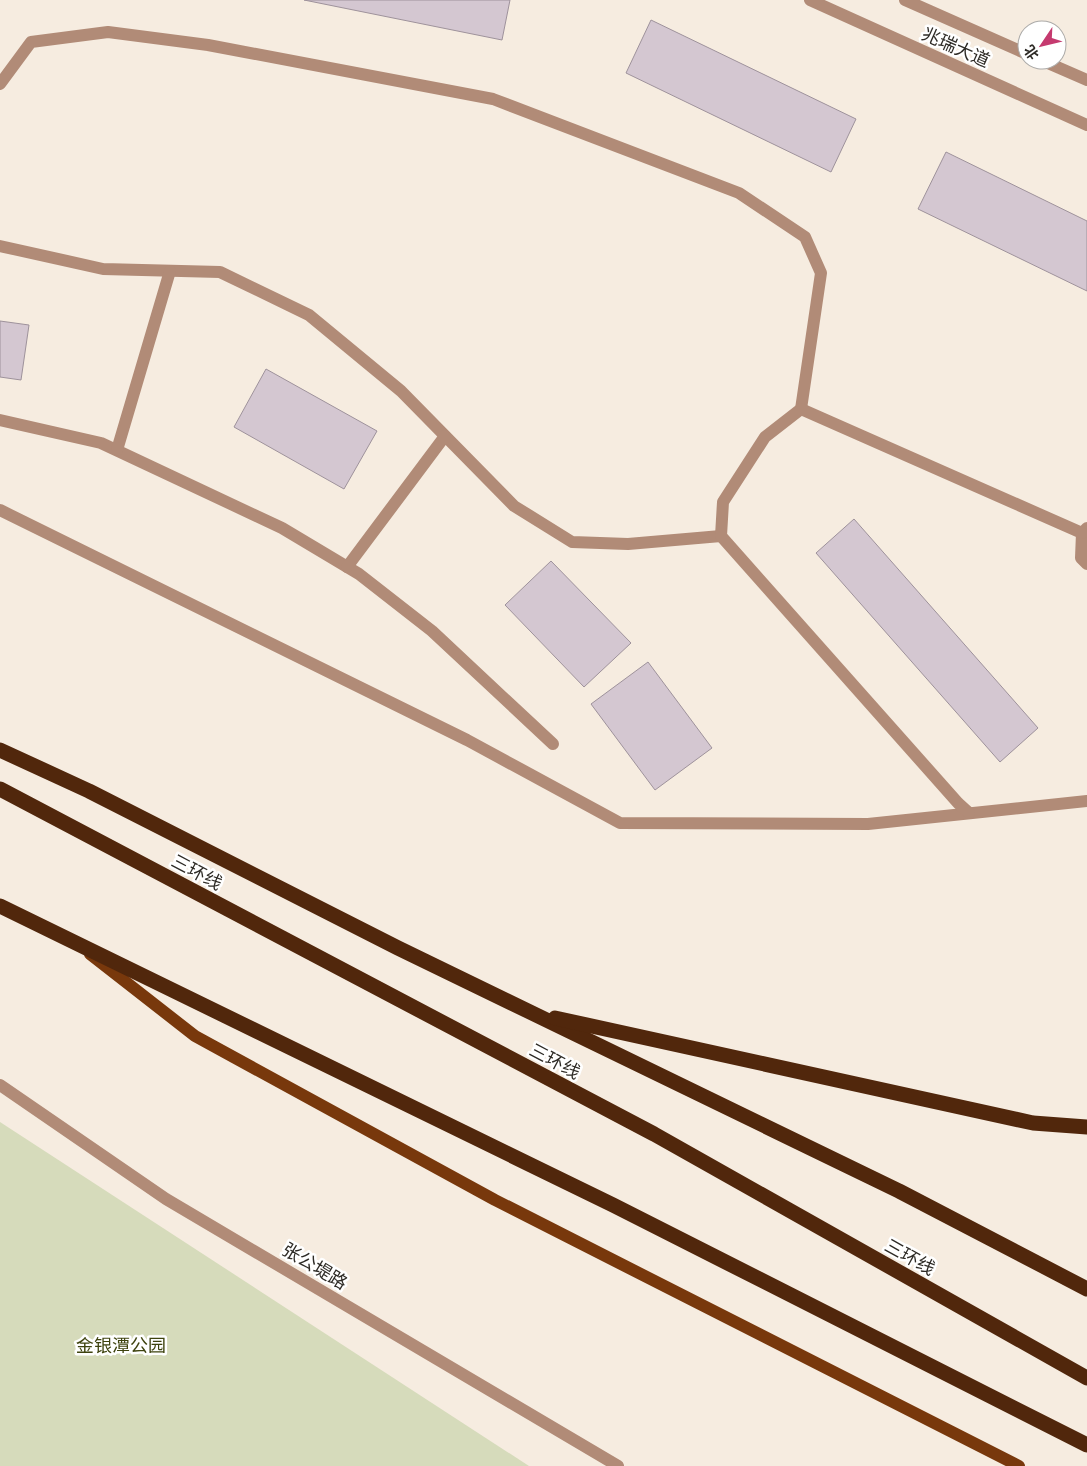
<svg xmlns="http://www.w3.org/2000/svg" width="1087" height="1466" viewBox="0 0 1087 1466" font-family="'Archivo Narrow','Noto Sans SC',sans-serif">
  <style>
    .green { fill: #d6dbbb }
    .building { fill: #d4c7d1; stroke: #9e929b }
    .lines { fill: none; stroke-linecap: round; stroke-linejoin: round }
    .minor { stroke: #b18b77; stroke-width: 12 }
    .major { stroke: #78380c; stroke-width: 12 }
    .highway { stroke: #51270c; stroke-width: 15 }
    .labels { text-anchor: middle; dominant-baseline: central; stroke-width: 5; stroke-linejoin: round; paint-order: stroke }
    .street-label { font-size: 18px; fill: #2e2b26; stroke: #fff }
    .park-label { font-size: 18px; fill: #3e430e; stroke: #fff }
  </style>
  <rect width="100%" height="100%" fill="#f6ece0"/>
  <polygon class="green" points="0,1122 529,1466 0,1466"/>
  <g class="building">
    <polygon points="304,0 510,0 502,40"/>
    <polygon points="651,20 856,119 831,172 626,73"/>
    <polygon points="946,152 1087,221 1087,291 918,209"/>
    <polygon points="0,321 29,325 21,380 0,377"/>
    <polygon points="266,369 377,431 344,489 234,427"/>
    <polygon points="854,519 1038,728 1000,762 816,553"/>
    <polygon points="551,561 631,643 584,687 505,605"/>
    <polygon points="648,662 712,748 655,790 591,704"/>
  </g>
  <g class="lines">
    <g class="minor">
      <polyline points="810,0 1087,125"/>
      <polyline points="905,0 1027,54"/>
      <polyline points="1041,60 1087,80"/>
      <polyline points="0,84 31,42 108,32 208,45 493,99 739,193 805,237 821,273 801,409"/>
      <polyline points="0,246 103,269 220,272 309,315 401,391 514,506 572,542 628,544 721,536"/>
      <polyline points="0,420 101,443 282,528 359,574 432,631 553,744"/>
      <polyline points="117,450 170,271"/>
      <polyline points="0,510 467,740 620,823 868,824 1087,801"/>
      <polyline points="1087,528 1082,533 1081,558 1087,564"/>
      <polyline points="347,567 445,436"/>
      <polyline points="969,813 958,803 721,536 723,502 765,437 801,409 1082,533"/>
      <polyline points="0,1085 166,1199 618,1466"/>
    </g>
    <polyline class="major" points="90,954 195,1036 495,1200 1019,1466"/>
    <g class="highway">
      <polyline points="0,750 89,791 398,948 899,1191 1087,1289"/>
      <polyline points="0,789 654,1134 1087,1378"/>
      <polyline points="0,906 613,1205 1087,1445"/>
      <polyline points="555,1018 1033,1123 1087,1127"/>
    </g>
  </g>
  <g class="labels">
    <g class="street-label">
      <text transform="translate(956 47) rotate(24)">兆瑞大道</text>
      <text transform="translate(197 872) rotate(28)">三环线</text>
      <text transform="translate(555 1061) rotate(28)">三环线</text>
      <text transform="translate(910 1257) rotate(29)">三环线</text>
      <text transform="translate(315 1266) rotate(31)">张公堤路</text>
    </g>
    <g class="park-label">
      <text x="121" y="1345">金银潭公园</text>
    </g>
  </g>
  <g transform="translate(1042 45) rotate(235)"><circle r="24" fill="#ffffff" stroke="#abaaa8"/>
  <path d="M0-4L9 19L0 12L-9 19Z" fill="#c53a6f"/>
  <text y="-8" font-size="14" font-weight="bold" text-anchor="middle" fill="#2e2b26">北</text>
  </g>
</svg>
